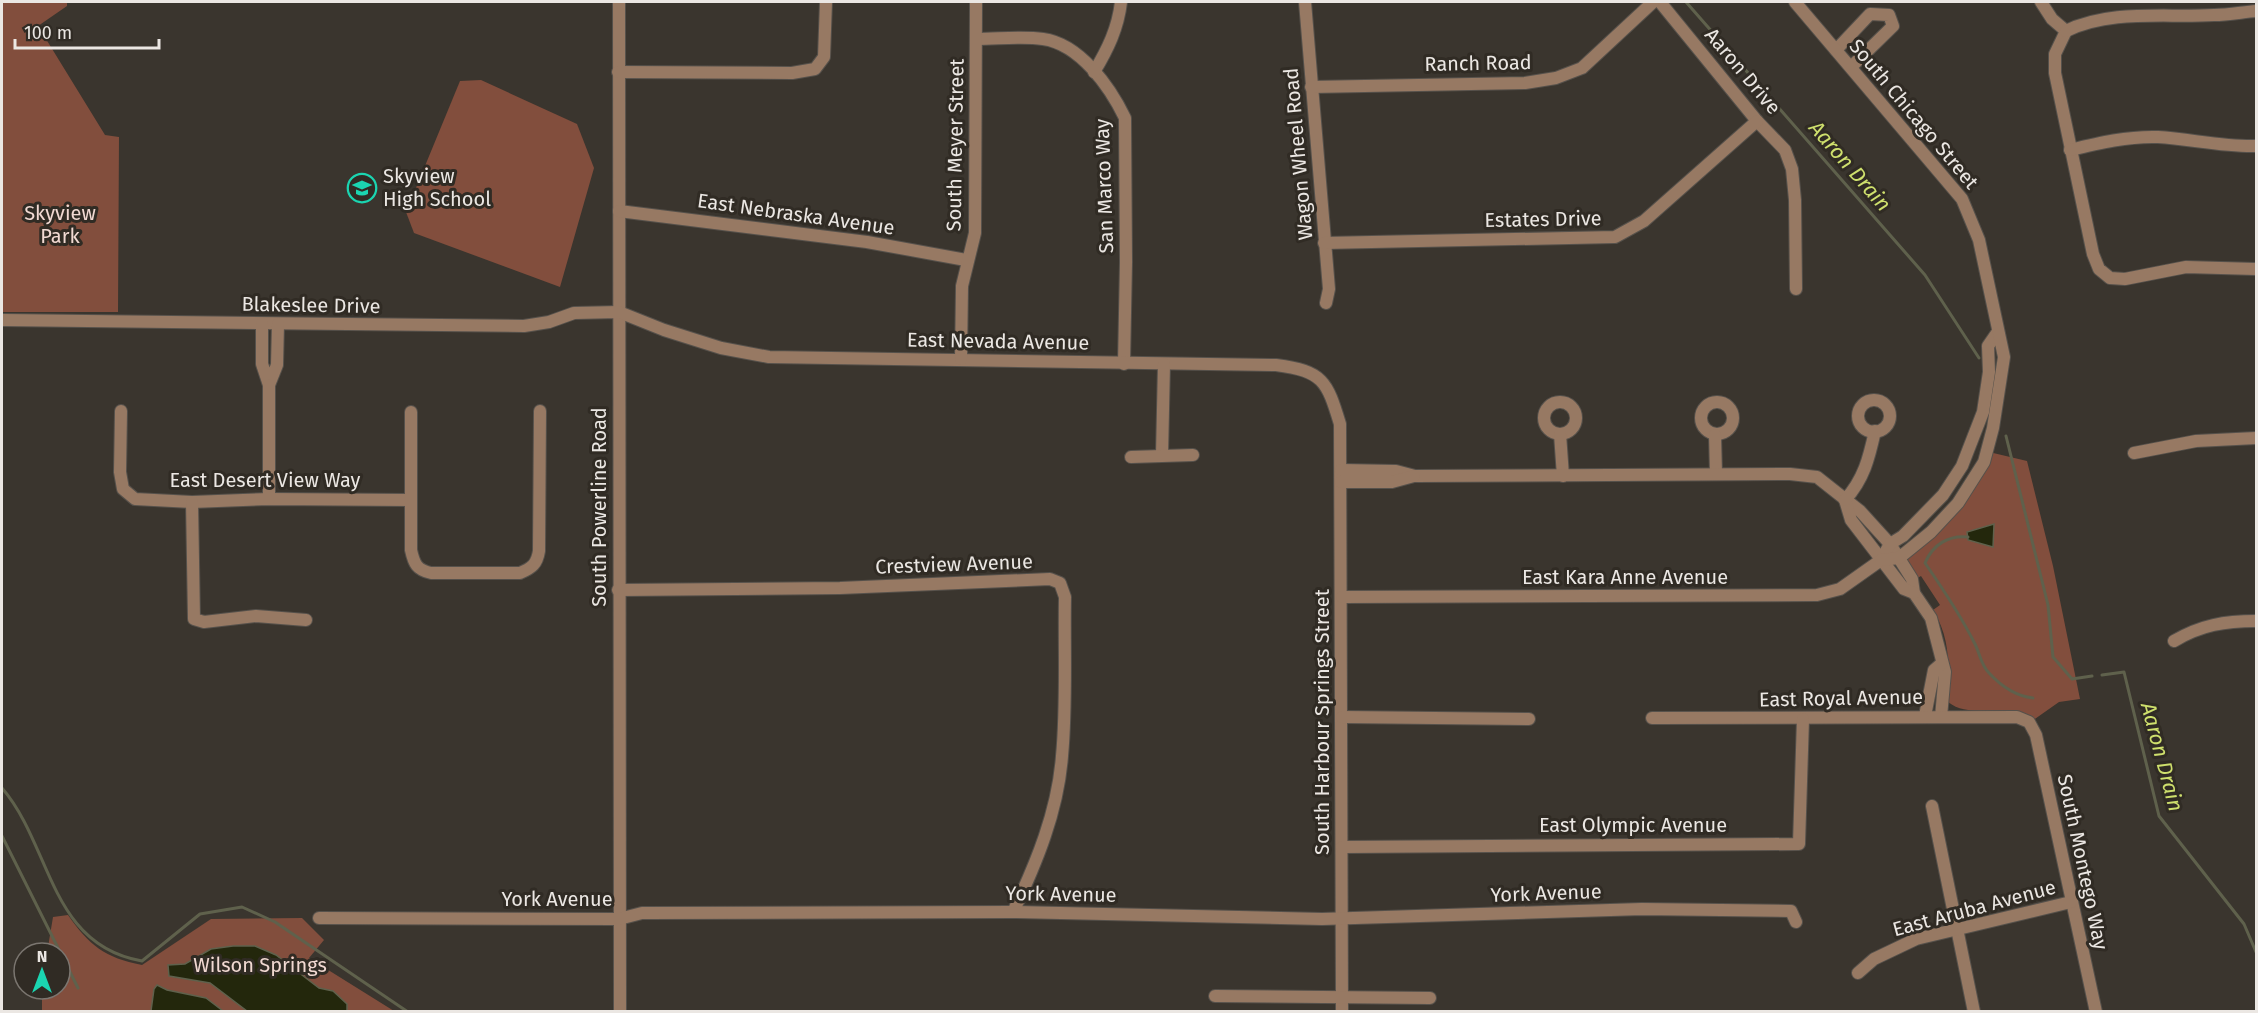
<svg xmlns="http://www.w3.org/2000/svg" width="2258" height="1013" viewBox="0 0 2258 1013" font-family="'Fira Sans',sans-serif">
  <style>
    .green { fill: #824e3d }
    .water { fill: #23270c; stroke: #5f614c; stroke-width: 1.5 }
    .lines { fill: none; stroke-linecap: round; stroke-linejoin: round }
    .stream { stroke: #5f614c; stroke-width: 3 }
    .minor-casing { stroke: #56514b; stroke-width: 14 }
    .minor { stroke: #977963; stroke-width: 12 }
    .labels { text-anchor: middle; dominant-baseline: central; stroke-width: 6; stroke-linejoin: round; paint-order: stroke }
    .street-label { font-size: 20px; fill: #ebe7e3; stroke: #302b24 }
    .poi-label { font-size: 20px; fill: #ebe7e3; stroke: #302b24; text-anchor: start }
    .park-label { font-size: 20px; fill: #f1d9d2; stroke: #302b24 }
    .water-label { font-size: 21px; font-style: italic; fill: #cfe06d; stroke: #302b24 }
  </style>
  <rect width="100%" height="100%" fill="#3a352e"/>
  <g class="green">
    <polygon points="2,2 67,2 67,6 38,26 105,135 119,137 118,312 2,312"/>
    <polygon points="481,80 577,124 594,168 560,287 414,233 406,212 460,81"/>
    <path d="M1989 452 2027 461 2053 566 2080 699 2059 702 2032 721C2007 700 1972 721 1948 702 1948 667 1952 641 1933 610L1940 605 1921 576 1914 580 1904 564 1909 552 1933 533Z"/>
    <path d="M68 915C89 945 105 958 142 965L211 919 302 918 324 940 309 958 394 1011 42 1012V989H60V953H47L53 917Z"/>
  </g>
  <g class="water">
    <polygon points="1994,524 1993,547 1968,540 1967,532"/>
    <polygon points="233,946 255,946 276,955 319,988 333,991 347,1004 347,1011 247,1011 210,983 169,976 168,965 185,964 211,949"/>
    <polygon points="157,985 167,990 206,998 223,1011 151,1011 154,989"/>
  </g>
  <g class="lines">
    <g class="stream">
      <polyline points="1686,2 1925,275 1979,358"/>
      <polyline points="2006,436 2048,605 2053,657 2072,679 2092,676"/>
      <path d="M1968 537C1949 535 1933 544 1925 563 1943 589 1961 616 1975 644 1980 654 1981 665 1989 673 2001 686 2015 696 2033 698"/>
      <polyline points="2102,675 2124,672 2159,816 2244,924 2256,952"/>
      <path d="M2 788C52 846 49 945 142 961L200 914 242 907 275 922 408 1012"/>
      <polyline points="2,836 78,988"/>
    </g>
    <g class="minor-casing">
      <g id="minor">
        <polyline points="619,2 620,1012"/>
        <polyline points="1305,2 1329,289 1326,303"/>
        <polyline points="1660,2 1757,121 1785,150 1792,169 1795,200 1796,289"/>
        <polyline points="2041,2 2052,19 2066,31 2055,54 2055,73 2093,254 2099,269 2110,278 2125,279 2186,267 2256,269"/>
        <path d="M2066 31C2111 9 2165 18 2214 15 2228 15 2243 12 2256 11"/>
        <path d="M977 39C998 39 1022 36 1043 39 1080 44 1110 87 1125 118L1126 262 1124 364"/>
        <polyline points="1836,50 1870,14 1889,15 1893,26 1851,67"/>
        <polyline points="618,72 792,73 815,69 824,57 826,2"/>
        <path d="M1094 72C1108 49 1118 28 1121 2"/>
        <polyline points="1311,87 1525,83 1556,78 1582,68 1653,2"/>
        <path d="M2070 150C2099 143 2128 136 2158 137 2191 139 2223 147 2256 146"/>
        <polyline points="619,211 867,242 966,260"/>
        <polyline points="1324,243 1615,237 1644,221 1757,121"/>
        <path d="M2 320 524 326 549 322 574 313 619 312 664 330 721 348 769 357 1276 365C1323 371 1327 381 1340 424L1342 1012"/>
        <polyline points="262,324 262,364 269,385 277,365 278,324"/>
        <polyline points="961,359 962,286 975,233 976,2"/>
        <circle cx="1874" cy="416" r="16"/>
        <circle cx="1717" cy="418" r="16"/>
        <circle cx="1560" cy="418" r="16"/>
        <polyline points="121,411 120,472 123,489 135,499 192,502 269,499 410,500"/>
        <path d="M411 412V550C414 564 417 570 431 573H520C532 568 537 564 539 551L540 411"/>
        <polyline points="1560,434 1563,476"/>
        <polyline points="1715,435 1716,474"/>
        <polyline points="2134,453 2196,441 2256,438"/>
        <polyline points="1162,455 1164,364"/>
        <polyline points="1131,457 1193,455"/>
        <polyline points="1341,470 1396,471 1415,476 1790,474 1817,477 1860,511 1890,544 1912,579 1914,593 1931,618 1945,672 1941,717"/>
        <polyline points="1341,482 1392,482 1414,476"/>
        <polyline points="269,499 269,385"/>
        <polyline points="1845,500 1851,520 1904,589 1914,593"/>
        <path d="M1845 500C1864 479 1869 458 1875 431"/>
        <polyline points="192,502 194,619 204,622 256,616 306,620"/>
        <polyline points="1886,551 1890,544 1903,536 1943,495 1962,466 1983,412 1989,372 1988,346 1997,333"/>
        <path d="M618 590 840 588 1050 579 1060 583 1065 597C1064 649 1067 704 1062 756 1058 811 1036 864 1013 912"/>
        <polyline points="1342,597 1817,595 1840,589 1881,560 1899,558 1931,532 1958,503 1984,462 1993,428 2004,357 1979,240 1962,199 1795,2"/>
        <path d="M2174 641C2201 625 2225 621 2256 621"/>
        <polyline points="1925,716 1934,670 1941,664"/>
        <polyline points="1342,717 1529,719"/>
        <polyline points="1652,718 2017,717 2029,722 2036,735 2096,1012"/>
        <polyline points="1932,806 1974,1012"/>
        <polyline points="1342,847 1799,844 1803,719"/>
        <polyline points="319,918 619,919 642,913 1013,912 1322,919 1642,909 1791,911 1796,922"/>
        <polyline points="1858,973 1874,959 1916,939 2071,902"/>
        <polyline points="1215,996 1430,998"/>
      </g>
    </g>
    <use href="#minor" class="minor"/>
  </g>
  <defs>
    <g id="school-ring" transform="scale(1.5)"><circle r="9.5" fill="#302b24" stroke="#1bd5b1" stroke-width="1.5"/><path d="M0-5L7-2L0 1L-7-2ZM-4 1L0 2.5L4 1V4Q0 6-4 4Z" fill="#1bd5b1"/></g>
  </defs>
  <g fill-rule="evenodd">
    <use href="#school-ring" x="362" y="188"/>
  </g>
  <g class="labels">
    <g class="street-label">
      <text transform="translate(1478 63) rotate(-1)">Ranch Road</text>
      <text transform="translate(1743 71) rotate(50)">Aaron Drive</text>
      <text transform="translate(1914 114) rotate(50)">South Chicago Street</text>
      <text transform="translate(955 145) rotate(-89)">South Meyer Street</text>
      <text transform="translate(1298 154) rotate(-95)">Wagon Wheel Road</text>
      <text transform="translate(1104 186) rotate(-92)">San Marco Way</text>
      <text transform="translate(796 214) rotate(8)">East Nebraska Avenue</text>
      <text transform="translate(1543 219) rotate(-1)">Estates Drive</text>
      <text transform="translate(311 305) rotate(1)">Blakeslee Drive</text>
      <text transform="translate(998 341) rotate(1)">East Nevada Avenue</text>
      <text x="265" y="480">East Desert View Way</text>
      <text transform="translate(599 507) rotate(-90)">South Powerline Road</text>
      <text transform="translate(954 564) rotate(-2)">Crestview Avenue</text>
      <text x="1625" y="577">East Kara Anne Avenue</text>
      <text transform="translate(1841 698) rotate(-1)">East Royal Avenue</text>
      <text transform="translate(1322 722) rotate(-90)">South Harbour Springs Street</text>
      <text x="1633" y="825">East Olympic Avenue</text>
      <text transform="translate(2083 862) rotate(78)">South Montego Way</text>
      <text transform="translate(1546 893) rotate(-2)">York Avenue</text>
      <text transform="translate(1061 894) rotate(1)">York Avenue</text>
      <text x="557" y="899">York Avenue</text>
      <text transform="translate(1974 908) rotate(-15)">East Aruba Avenue</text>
    </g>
    <g class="poi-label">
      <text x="383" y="176">Skyview<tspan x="383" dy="23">High School</tspan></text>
    </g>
    <g class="park-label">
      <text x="60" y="213">Skyview<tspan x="60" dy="23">Park</tspan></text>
      <text x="260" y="965">Wilson Springs</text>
    </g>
    <g class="water-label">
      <text transform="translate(1850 166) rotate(49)">Aaron Drain</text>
      <text transform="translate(2162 757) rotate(75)">Aaron Drain</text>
    </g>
  </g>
  <rect width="2258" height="1013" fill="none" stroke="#ebe7e3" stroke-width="6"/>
  <g transform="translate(42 971)"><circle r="28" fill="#302b24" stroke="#7b7670" stroke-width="1.5"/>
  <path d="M0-4.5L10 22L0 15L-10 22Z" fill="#1bd5b1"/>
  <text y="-9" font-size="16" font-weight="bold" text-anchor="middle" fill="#ebe7e3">N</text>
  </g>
  <path d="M15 39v9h144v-9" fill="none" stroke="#ebe7e3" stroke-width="3"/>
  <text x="24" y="39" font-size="18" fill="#ebe7e3" stroke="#302b24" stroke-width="4.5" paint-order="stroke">100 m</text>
</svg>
